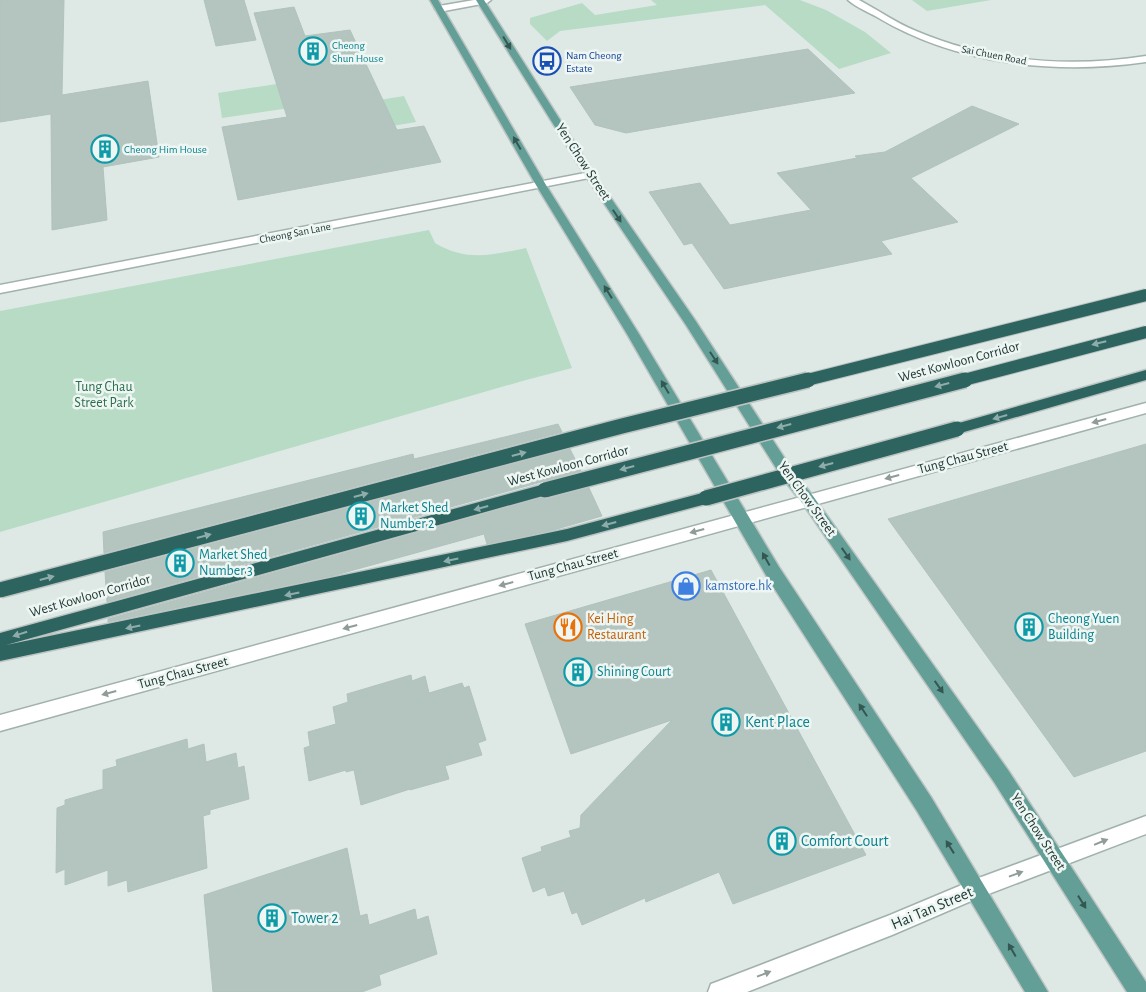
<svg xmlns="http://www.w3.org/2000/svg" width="1146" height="992" viewBox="0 0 1146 992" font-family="'Alegreya Sans',sans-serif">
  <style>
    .green { fill: #b7dbc5 }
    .building { fill: #b4c4bf; stroke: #b1c3be }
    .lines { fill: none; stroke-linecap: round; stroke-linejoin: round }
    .minor-casing { stroke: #a1b1ad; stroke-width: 3 }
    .major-casing { stroke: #bcc4c2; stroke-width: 3 }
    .highway-casing { stroke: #bcc4c2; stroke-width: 3 }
    .minor { fill: #fff; fill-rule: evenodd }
    .major { fill: #639e97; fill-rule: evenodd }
    .highway { fill: #2d6460; fill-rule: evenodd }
    .highway-bridge-far1-casing { stroke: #bcc4c2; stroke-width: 14; stroke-linecap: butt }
    .highway-bridge-casing { stroke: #bcc4c2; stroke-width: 18; stroke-linecap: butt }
    .highway-bridge-far1 { stroke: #2d6460; stroke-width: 12 }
    .highway-bridge { stroke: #2d6460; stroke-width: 15 }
    .oneway { fill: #345752 }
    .oneway2 { fill: #8eadaa }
    .oneway3 { fill: #909c9a }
    .labels { text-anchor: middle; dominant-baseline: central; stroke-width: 5; stroke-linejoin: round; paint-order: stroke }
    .far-culture-label { font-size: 11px; fill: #0d838f; stroke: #eef6f3; text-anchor: start }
    .far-transit-label { font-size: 11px; fill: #164399; stroke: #eef6f3; text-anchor: start }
    .far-street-label { font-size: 11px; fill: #203935; stroke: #eef6f3 }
    .street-label { font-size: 14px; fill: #203935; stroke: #eef6f3 }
    .park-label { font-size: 14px; fill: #2b6e4e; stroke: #eef6f3 }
    .culture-label { font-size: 14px; fill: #0d838f; stroke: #eef6f3; text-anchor: start }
    .shop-label { font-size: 14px; fill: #366cbe; stroke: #eef6f3; text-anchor: start }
    .food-label { font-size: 14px; fill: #c56008; stroke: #eef6f3; text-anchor: start }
    .near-culture-label { font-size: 16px; fill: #0d838f; stroke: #eef6f3; text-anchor: start }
    .near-street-label { font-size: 16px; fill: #203935; stroke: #eef6f3 }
  </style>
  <rect width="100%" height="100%" fill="#dee9e6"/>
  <g class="green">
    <polygon points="651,0 800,0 826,10 865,32 891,53 839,69 765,5 560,31 547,41 530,24 530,18 582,3 595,15 657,5"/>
    <polygon points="912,0 991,0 927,11"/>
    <polygon points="315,78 323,103 222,118 218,93"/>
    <polygon points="404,96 416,122 315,139 306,112"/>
    <path d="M429 230 435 243C467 262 492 255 526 248L572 368 526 380 0 532V311Z"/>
  </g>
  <g class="building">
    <polygon points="0,0 64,0 62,95 148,81 159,157 103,167 107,220 52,230 51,114 0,122"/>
    <polygon points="204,0 244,0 256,40 216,46"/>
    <polygon points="294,7 305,36 350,30 397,130 424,126 441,162 238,200 222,127 287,117 254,13"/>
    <polygon points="808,49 855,93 626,133 595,125 570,87"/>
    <polygon points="972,106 1019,124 911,178 958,222 881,241 892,254 724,289 692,243 684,245 649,192 700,183 730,225 811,210 777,173 857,158 855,156 885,152"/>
    <polygon points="558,424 562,432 104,553 103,532 413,454 414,459"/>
    <polygon points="1146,444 1146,751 1074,777 888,519"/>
    <polygon points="570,449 581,471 107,602 105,572"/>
    <polygon points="589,488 602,516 550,531 487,544 484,534 332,576 108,622 108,619 541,498 547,499"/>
    <polygon points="711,570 866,855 733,904 719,872 646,902 645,898 582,925 577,912 572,914 564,891 548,896 545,887 533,892 522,858 542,851 541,847 571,837 569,831 580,828 581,815 672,720 571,754 525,624"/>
    <polygon points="411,675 412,681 425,676 429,693 462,683 464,688 469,686 486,740 478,743 482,755 445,766 449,779 410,790 410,789 361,805 354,770 346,772 346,770 309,781 304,748 310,746 308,732 336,724 333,707 348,702 347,694"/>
    <polygon points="187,739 188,749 204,744 206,762 236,753 238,768 244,766 249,799 210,810 210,814 203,816 207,868 128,892 127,880 108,886 108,870 65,885 65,869 56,873 57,808 65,805 65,800 103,789 103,770 117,766 116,760"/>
    <polygon points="347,848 360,916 367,914 369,925 415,909 417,920 428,916 437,954 379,975 381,985 362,992 213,992 204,895"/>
  </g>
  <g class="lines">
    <g class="minor-casing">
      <g id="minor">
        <polygon points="474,0 491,0 487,3 439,12 435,9 439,6"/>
        <path d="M848 0H859C878 10 896 23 916 31 989 62 1068 68 1146 56V62C1056 75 957 65 877 17 868 12 856 7 848 0Z"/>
        <polygon points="590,172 595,175 594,177 0,293 0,285"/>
        <polygon points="1146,403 1146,413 0,731 0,715"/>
        <polygon points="1146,816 1146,834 978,898 892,935 747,992 708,992 711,984 719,981 890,915 976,879"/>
      </g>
    </g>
    <g class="major-casing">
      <g id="major">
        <polygon points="430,0 438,0 546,185 639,334 779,567 931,797 1048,992 1025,992 917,811 767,577 627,334 536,185"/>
        <polygon points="476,0 484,0 595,175 695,320 791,468 813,496 1008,770 1146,982 1146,992 1127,992 994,782 803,504 781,476 686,325 585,175"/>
      </g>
    </g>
    <g class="highway-casing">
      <g id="highway">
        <polygon points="1146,370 1146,380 957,434 952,433 950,429 952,425"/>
        <polygon points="545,484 550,486 552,490 550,494 6,645 567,529 706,492 711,494 714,498 711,502 706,504 567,541 0,661 0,633"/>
      </g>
    </g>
    <use href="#minor" class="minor"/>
    <use href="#major" class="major"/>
    <use href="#highway" class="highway"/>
    <g class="highway-bridge-far1-casing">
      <g id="highway-bridge-far1">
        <polyline points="803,381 1146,295"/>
        <polyline points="960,381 1146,332"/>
      </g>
    </g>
    <g class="highway-bridge-casing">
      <g id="highway-bridge">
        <polyline points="545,490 965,380"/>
        <polyline points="706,498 957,429"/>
        <polyline points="0,590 622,426 808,380"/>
      </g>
    </g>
    <use href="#highway-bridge-far1" class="highway-bridge-far1"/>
    <use href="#highway-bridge" class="highway-bridge"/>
  </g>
  <defs><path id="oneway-solid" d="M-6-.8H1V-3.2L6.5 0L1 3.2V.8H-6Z" transform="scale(1.25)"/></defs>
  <g class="oneway">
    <use href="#oneway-solid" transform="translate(507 43) rotate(59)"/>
    <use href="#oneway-solid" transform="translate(517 143) rotate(-120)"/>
    <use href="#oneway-solid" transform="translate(617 216) rotate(56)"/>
    <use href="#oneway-solid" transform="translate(608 292) rotate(-122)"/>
    <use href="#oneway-solid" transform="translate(714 358) rotate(57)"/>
    <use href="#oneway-solid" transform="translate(665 387) rotate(-121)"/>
    <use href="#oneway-solid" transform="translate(846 554) rotate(55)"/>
    <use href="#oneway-solid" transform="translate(766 559) rotate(-119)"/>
    <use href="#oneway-solid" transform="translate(939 687) rotate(55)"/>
    <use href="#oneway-solid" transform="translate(863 710) rotate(-123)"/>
    <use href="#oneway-solid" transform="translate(950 847) rotate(-122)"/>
    <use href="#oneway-solid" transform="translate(1082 902) rotate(58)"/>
    <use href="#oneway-solid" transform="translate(1012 950) rotate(-120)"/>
  </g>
  <g class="oneway2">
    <use href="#oneway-solid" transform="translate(1099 343) rotate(166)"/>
    <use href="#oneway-solid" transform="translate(942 385) rotate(165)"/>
    <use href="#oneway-solid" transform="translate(1000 417) rotate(164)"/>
    <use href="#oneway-solid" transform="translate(784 426) rotate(165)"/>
    <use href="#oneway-solid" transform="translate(519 454) rotate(-15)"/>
    <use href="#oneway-solid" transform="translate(826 465) rotate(165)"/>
    <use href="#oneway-solid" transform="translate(627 468) rotate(165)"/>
    <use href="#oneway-solid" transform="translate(361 495) rotate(-15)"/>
    <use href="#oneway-solid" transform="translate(481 508) rotate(165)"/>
    <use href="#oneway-solid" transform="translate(609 524) rotate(165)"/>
    <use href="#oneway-solid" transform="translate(204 536) rotate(-15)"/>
    <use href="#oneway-solid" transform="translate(451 560) rotate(168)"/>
    <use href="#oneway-solid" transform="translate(47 578) rotate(-15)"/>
    <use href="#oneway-solid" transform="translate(292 594) rotate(168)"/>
    <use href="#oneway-solid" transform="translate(133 627) rotate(168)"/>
    <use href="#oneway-solid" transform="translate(20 634) rotate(163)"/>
  </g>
  <g class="oneway3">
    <use href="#oneway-solid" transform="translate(1099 421) rotate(165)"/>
    <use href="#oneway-solid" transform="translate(892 477) rotate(165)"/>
    <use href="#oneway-solid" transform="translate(697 531) rotate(165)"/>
    <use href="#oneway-solid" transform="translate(506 584) rotate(165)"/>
    <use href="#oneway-solid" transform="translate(350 627) rotate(165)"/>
    <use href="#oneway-solid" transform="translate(109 693) rotate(165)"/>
    <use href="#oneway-solid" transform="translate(1101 842) rotate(-22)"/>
    <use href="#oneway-solid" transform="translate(1016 874) rotate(-20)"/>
    <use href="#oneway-solid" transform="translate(764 974) rotate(-21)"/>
  </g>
  <defs>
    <g id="building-ring" transform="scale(1.4375)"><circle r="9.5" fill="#eef6f3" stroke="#0f9aa8" stroke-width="1.5"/><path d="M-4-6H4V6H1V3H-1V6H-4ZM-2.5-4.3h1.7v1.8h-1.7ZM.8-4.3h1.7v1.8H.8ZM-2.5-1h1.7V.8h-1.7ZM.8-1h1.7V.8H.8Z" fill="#0f9aa8"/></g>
    <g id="bus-ring" transform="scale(1.4375)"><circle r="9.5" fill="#eef6f3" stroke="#1a4fb4" stroke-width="1.5"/><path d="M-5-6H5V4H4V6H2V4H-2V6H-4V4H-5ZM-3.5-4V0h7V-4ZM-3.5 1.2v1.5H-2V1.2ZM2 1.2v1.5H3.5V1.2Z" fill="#1a4fb4"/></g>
    <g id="shop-ring" transform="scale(1.4375)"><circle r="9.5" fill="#eef6f3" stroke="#3f7fe0" stroke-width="1.5"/><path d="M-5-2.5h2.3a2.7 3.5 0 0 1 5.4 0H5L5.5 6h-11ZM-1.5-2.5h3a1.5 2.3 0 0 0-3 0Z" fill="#3f7fe0"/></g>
    <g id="restaurant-ring" transform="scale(1.4375)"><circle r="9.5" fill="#eef6f3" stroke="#e8710a" stroke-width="1.5"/><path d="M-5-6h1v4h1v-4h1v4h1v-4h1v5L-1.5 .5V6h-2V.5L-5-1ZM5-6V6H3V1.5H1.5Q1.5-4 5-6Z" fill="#e8710a"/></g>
  </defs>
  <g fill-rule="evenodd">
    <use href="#building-ring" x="313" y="51"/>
    <use href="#bus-ring" x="547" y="61"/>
    <use href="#building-ring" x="105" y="149"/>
    <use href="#building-ring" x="361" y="516"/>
    <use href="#building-ring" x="180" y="563"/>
    <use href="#shop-ring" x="686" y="586"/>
    <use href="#restaurant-ring" x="568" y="627"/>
    <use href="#building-ring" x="1029" y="627"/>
    <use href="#building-ring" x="578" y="672"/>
    <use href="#building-ring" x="726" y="722"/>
    <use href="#building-ring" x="782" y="841"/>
    <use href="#building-ring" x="272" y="918"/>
  </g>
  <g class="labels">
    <g class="far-culture-label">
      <text x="332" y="45">Cheong<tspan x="332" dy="13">Shun House</tspan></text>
      <text x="124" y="149">Cheong Him House</text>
    </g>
    <g class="far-transit-label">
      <text x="566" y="55">Nam Cheong<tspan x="566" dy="13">Estate</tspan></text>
    </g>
    <g class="far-street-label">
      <text transform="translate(994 55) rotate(11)">Sai Chuen Road</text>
      <text transform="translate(295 233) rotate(-11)">Cheong San Lane</text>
    </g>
    <g class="street-label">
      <text transform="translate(583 162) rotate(57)">Yen Chow Street</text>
      <text transform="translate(959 362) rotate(-15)">West Kowloon Corridor</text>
      <text transform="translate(963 458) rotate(-15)">Tung Chau Street</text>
      <text transform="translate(568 466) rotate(-15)">West Kowloon Corridor</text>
      <text transform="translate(807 499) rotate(54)">Yen Chow Street</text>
      <text transform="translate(573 565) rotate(-15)">Tung Chau Street</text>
      <text transform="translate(90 596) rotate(-16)">West Kowloon Corridor</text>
      <text transform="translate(183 673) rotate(-15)">Tung Chau Street</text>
      <text transform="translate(1038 832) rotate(57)">Yen Chow Street</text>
    </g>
    <g class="park-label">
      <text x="104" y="387">Tung Chau<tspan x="104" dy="16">Street Park</tspan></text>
    </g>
    <g class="culture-label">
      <text x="380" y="508">Market Shed<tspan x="380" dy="16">Number 2</tspan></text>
      <text x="199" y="555">Market Shed<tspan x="199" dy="16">Number 3</tspan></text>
      <text x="1048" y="619">Cheong Yuen<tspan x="1048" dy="16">Building</tspan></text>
      <text x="597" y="672">Shining Court</text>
    </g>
    <g class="shop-label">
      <text x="705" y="586">kamstore.hk</text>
    </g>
    <g class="food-label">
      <text x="587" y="619">Kei Hing<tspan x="587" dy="16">Restaurant</tspan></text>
    </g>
    <g class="near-culture-label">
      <text x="745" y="722">Kent Place</text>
      <text x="801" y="841">Comfort Court</text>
      <text x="291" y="918">Tower 2</text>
    </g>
    <g class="near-street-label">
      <text transform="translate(932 908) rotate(-23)">Hai Tan Street</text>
    </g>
  </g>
</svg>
